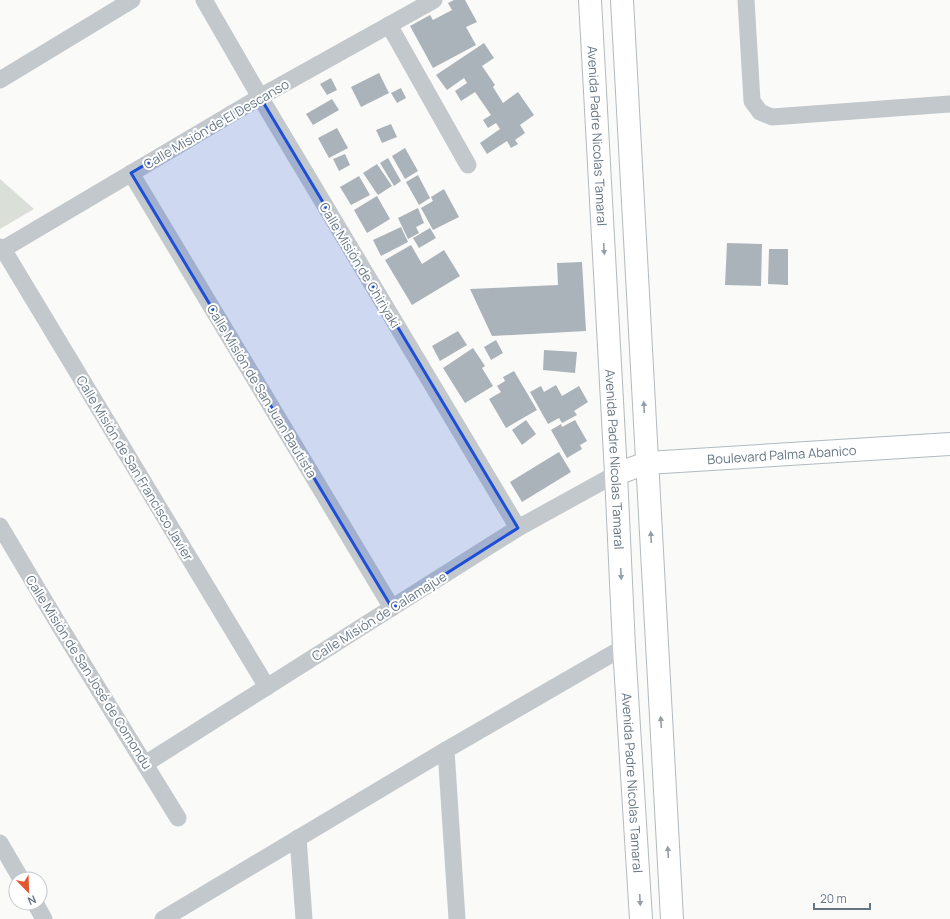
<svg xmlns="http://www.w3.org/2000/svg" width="950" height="919" viewBox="0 0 950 919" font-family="Manrope,sans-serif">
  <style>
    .green { fill: #dadfd7 }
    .building { fill: #aab3b9 }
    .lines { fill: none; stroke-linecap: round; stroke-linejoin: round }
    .secondary-casing { stroke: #b3babf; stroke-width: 24 }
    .street { stroke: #c3c8cc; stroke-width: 17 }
    .secondary { stroke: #fff; stroke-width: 22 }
    .oneway { fill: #939fa8 }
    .marked { fill: #1d4ed8; fill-opacity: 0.2; stroke: #1d4ed8; stroke-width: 3; stroke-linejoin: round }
    .labels { text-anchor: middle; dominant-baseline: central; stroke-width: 4; stroke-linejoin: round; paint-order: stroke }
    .street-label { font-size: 13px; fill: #657683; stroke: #fff }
  </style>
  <rect width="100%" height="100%" fill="#fafaf8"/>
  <polygon class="green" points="0,179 34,209 0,229"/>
  <g class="building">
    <polygon points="454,0 465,0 477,22 466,27 476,45 433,68 410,26 430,15 433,20 452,10 448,3"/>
    <polygon points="484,43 494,58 482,66 495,85 493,87 503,103 518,92 534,115 520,125 525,133 515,140 518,144 511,148 507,141 487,154 480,143 500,129 496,123 488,128 483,120 491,115 475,92 461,101 455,91 467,83 464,78 447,90 436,75"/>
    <polygon points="379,73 389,93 361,107 351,87"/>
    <polygon points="331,78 337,90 327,95 320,84"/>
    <polygon points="401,88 406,98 397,103 391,93"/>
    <polygon points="332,99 339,110 313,125 306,114"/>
    <polygon points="391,124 397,137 382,143 376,130"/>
    <polygon points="337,128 348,148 329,158 318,138"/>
    <polygon points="405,148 418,171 405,179 392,156"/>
    <polygon points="345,154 350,165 339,171 333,159"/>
    <polygon points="388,158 401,181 394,186 380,163"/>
    <polygon points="377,164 392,186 378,195 363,173"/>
    <polygon points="418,175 430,198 419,205 406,182"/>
    <polygon points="359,176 370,195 351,205 340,187"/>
    <polygon points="444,189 459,217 433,230 421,208 433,201 431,197"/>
    <polygon points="377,196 390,219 367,233 354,210"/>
    <polygon points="418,208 424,223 416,227 419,233 408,239 398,218"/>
    <polygon points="401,227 408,242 381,256 373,240"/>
    <polygon points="430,228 436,238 419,248 413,238"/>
    <polygon points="727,243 762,244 761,286 725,285"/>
    <polygon points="411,245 422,264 444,250 460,276 412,305 385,260"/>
    <polygon points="769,249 788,249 788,285 768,284"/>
    <polygon points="582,262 586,331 492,336 470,289 558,285 557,263"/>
    <polygon points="458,331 467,345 440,361 432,346"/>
    <polygon points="496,340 503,353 491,360 484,347"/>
    <polygon points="473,348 485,366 482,368 493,386 465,403 443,368"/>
    <polygon points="544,350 577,352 575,373 543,370"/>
    <polygon points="514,371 537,410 506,428 489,399 501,392 497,386 505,381 503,377"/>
    <polygon points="556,385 562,396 579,386 588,402 574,411 577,415 562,423 559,418 548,424 530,392 541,386 544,392"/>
    <polygon points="526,420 536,434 522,445 512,430"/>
    <polygon points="575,420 587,441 580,445 582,449 567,458 551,430 561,424 562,427"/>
    <polygon points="559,452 571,472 522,502 510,482"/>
  </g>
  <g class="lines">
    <g class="secondary-casing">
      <g id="secondary">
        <path id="s1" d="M590 0 616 474 624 647 641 919"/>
        <polyline points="622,0 672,919"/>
        <path id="s2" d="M616 474 647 463 950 444"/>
      </g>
    </g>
    <g class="street">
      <polyline points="204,0 260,97 518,528"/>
      <polyline points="746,0 752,101 760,112 772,117 950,104"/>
      <polyline points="389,25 468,165"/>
      <polyline points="0,80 132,0"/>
      <polyline points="131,173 392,608"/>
      <polyline points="0,247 3,249 267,687"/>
      <polyline points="0,251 260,97 434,0"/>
      <polyline points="0,526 59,625 178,818"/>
      <polyline points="446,750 457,919"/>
      <polyline points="145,764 518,528 616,474"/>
      <polyline points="298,838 304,919"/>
      <polyline points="0,843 21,879"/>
      <polyline points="35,903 44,919"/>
      <polyline points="163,919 446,750 624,647"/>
    </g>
    <use href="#secondary" class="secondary"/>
  </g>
  <defs><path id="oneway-solid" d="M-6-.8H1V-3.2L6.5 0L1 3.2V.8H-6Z"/></defs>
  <g class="oneway">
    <use href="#oneway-solid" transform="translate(604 249) rotate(87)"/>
    <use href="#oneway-solid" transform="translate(644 407) rotate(-93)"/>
    <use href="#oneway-solid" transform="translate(651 537) rotate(-93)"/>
    <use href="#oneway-solid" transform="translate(621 574) rotate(87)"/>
    <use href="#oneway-solid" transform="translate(661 722) rotate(-93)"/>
    <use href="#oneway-solid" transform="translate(668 852) rotate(-93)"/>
    <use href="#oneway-solid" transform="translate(640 900) rotate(87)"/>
  </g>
  <path class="marked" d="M260 97 518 528 392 608 131 173Z"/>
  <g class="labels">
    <g class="street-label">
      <text transform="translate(216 124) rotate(-30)">Calle Misión de El Descanso</text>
      <text stroke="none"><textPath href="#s1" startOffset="136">Avenida Padre Nicolas Tamaral</textPath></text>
      <text transform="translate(360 265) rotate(59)">Calle Misión de Chiriyaki</text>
      <text transform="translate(262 391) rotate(59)">Calle Misión de San Juan Bautista</text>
      <text stroke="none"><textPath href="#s2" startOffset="168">Boulevard Palma Abanico</textPath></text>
      <text stroke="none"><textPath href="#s1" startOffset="460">Avenida Padre Nicolas Tamaral</textPath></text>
      <text transform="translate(135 468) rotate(59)">Calle Misión de San Francisco Javier</text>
      <text transform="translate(379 616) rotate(-32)">Calle Misión de Calamajue</text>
      <text transform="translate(89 672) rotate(58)">Calle Misión de San José de Comondu</text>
      <text stroke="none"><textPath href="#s1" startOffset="784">Avenida Padre Nicolas Tamaral</textPath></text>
    </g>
  </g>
  <g transform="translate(28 891) rotate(157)"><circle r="19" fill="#ffffff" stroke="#c1c8cd"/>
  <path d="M0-3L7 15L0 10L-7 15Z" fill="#e4572e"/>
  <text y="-6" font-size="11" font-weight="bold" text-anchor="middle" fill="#657683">N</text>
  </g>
  <path d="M814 903v6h56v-6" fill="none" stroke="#657683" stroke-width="2"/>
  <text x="820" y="903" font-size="12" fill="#657683" stroke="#ffffff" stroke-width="3" paint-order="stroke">20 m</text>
</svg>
